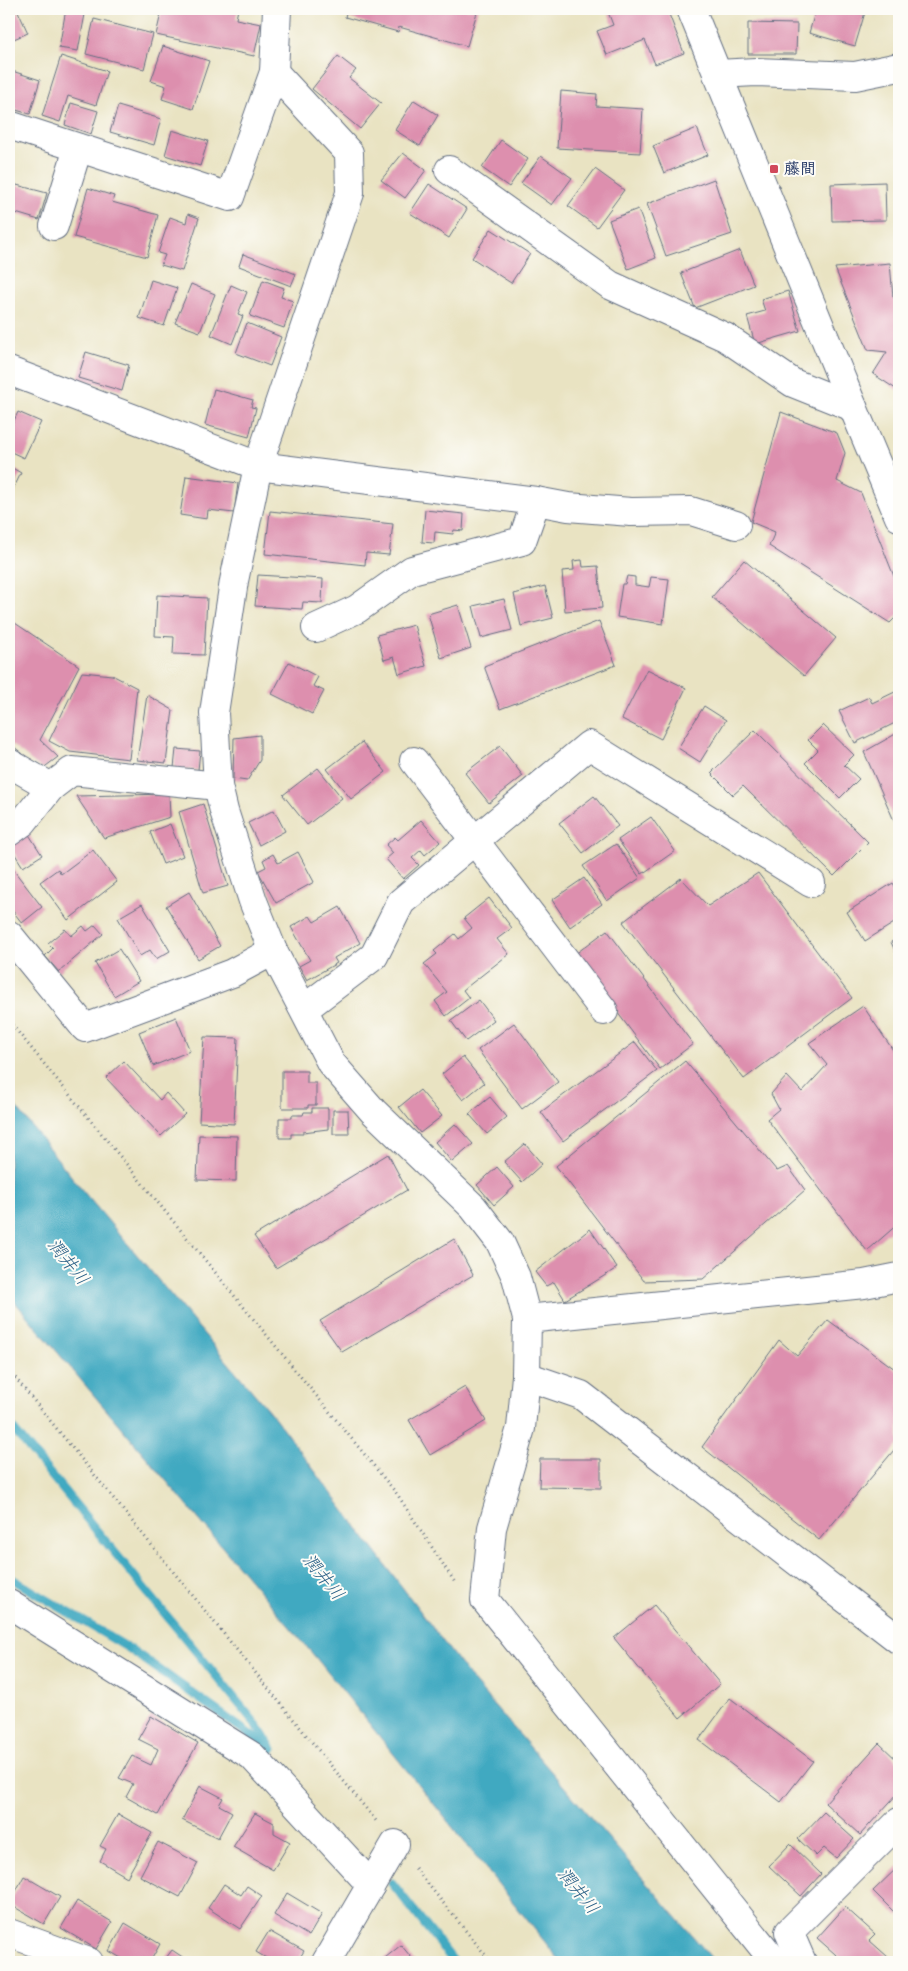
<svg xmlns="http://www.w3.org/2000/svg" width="908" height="1971" viewBox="0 0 908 1971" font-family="'Comic Neue','Klee One',sans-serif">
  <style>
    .water { fill: #41a9c1; stroke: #2e6c90 }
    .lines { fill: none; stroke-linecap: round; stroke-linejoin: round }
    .stream { stroke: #41a9c1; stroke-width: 9 }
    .building { fill: #dd8fae }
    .minor-casing { stroke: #636e81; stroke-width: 30 }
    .tertiary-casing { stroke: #636e81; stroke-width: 30 }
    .path { stroke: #636e81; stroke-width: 3; stroke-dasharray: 1 4; stroke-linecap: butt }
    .minor { stroke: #fff; stroke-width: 28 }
    .tertiary { stroke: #fff; stroke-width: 28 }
    .poi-dot { fill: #d1495b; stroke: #fdfcf7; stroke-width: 2 }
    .labels { text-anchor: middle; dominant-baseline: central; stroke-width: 4; stroke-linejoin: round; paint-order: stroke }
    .poi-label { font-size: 16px; font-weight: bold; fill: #1b2f5e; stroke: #fdfcf7; text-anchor: start }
    .water-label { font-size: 18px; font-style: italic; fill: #2a6086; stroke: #fdfcf7 }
  </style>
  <rect width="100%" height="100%" fill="#fdfcf7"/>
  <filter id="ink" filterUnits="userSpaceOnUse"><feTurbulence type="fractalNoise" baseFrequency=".02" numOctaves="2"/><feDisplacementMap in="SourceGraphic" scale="10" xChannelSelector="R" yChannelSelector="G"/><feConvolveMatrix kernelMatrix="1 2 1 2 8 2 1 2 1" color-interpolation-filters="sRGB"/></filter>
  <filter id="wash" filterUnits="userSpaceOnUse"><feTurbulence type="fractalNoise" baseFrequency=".0096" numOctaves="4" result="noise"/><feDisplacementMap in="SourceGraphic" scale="20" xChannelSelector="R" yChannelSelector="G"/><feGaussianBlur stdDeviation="1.12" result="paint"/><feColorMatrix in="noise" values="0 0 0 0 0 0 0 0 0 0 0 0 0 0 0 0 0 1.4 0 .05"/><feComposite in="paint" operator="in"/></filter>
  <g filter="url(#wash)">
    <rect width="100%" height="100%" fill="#e9e3c2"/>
    <polygon class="water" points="9,1098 83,1191 275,1418 469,1676 715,1962 561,1962 317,1659 9,1295"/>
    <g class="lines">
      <g class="stream">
        <polyline points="9,1424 259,1728 272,1749"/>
        <polyline points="9,1577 130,1649 269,1748"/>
        <polyline points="392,1883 454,1962"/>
      </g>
    </g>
    <g id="blocks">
      <g class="building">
        <polygon points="9,9 17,9 28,33 9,41"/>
        <polygon points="66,9 86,9 78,51 59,48"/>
        <polygon points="162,9 238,9 236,19 261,24 254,56 156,35"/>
        <polygon points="347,9 478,9 467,46 399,27 398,32 345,17"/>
        <polygon points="617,9 667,9 684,53 655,64 645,40 607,55 597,31 613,25 608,12"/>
        <polygon points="816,9 866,9 855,46 809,33"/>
        <polygon points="94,19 153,34 144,69 86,54"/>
        <polygon points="748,23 797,24 796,54 748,54"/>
        <polygon points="163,46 209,61 193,109 162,99 166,86 151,81"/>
        <polygon points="61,56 107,71 96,105 68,96 60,122 42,116"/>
        <polygon points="338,56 356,70 349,78 381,103 360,129 312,89"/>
        <polygon points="9,70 40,80 30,114 9,108"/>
        <polygon points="561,91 597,94 596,106 643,109 640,153 557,148"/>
        <polygon points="414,100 438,115 420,146 395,130"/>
        <polygon points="71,103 98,111 91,134 65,125"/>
        <polygon points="118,106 161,119 154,145 110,132"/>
        <polygon points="697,128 708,155 664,173 653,146"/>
        <polygon points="172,130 208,141 200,166 165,155"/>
        <polygon points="501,140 528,159 509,187 482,168"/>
        <polygon points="403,153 426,170 405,198 381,180"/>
        <polygon points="541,156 572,178 552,205 521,183"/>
        <polygon points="595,169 624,190 597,227 568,206"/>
        <polygon points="714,179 732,234 666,256 647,204"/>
        <polygon points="885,182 886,220 832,221 831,184"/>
        <polygon points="9,183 47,193 39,220 9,211"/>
        <polygon points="429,184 467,209 449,238 410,213"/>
        <polygon points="88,188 114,196 112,202 158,215 147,257 74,237"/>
        <polygon points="638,209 656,258 628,269 609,220"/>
        <polygon points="188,214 199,218 182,271 161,265 165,255 158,253 170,217 186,223"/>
        <polygon points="491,229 530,254 511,283 472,258"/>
        <polygon points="740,250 754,285 695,308 681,273"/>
        <polygon points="243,254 296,274 291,286 239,266"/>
        <polygon points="890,263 893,297 899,301 899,391 873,374 887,352 868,350 835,268"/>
        <polygon points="151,280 177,288 164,326 139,318"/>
        <polygon points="263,280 284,288 281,297 293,301 284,328 250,316"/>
        <polygon points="191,284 215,294 200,332 175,323"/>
        <polygon points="231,285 247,292 238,314 243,316 232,344 211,335"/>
        <polygon points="788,291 800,331 755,344 747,316 765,311 761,299"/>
        <polygon points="247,323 281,337 270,366 236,353"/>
        <polygon points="86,352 129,365 122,391 78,378"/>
        <polygon points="214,389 253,400 251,407 256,408 249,437 205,425"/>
        <polygon points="18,412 41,422 24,458 9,451 9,431"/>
        <polygon points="781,412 837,433 845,453 837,481 861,493 899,589 899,614 890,623 769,546 775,532 751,522"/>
        <polygon points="9,466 21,473 9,498"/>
        <polygon points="186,476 238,483 234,513 208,510 207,519 180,515"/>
        <polygon points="425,510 464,514 463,531 454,530 453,534 435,532 434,543 422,542"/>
        <polygon points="270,511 393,524 389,555 366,553 365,565 265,554"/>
        <polygon points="582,560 583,567 598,566 602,608 565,611 562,571 574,570 573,561"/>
        <polygon points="744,560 836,638 804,676 712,597"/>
        <polygon points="258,575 323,579 322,603 303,602 302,609 255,606"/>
        <polygon points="627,576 635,577 635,585 649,587 651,577 669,579 663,624 617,617 622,584 625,584"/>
        <polygon points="545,586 553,618 521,626 514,594"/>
        <polygon points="157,595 207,598 204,655 173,654 174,637 155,636"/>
        <polygon points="504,599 512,630 481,638 473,606"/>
        <polygon points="458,605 471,648 441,658 428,614"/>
        <polygon points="9,619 79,666 40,740 58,757 42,769 9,743"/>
        <polygon points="599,621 616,665 500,709 484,666"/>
        <polygon points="414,625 426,666 399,674 394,657 384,660 377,635"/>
        <polygon points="289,662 318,677 313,686 324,691 312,714 272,694"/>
        <polygon points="647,669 686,688 661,739 622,719"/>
        <polygon points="82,672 112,675 137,688 129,759 70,752 49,741"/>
        <polygon points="897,691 899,697 899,721 855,743 839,711 869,697 872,703"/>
        <polygon points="147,695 173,710 166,763 137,760"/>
        <polygon points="704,706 726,720 700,762 678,748"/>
        <polygon points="823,725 854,755 844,765 859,779 840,798 805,763 818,750 808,740"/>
        <polygon points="755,730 868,842 834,876 743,786 733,795 711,773"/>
        <polygon points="899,732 899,832 864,752"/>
        <polygon points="260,735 260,760 247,781 233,779 234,738"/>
        <polygon points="362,742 386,772 351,799 327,769"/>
        <polygon points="500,746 523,776 489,803 465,773"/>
        <polygon points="176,749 200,751 198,770 174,768"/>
        <polygon points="318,768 342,798 307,825 283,795"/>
        <polygon points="169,794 170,817 104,838 76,796"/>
        <polygon points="594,796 618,826 583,853 559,823"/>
        <polygon points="203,804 228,886 203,893 179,812"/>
        <polygon points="274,810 285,831 259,845 248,823"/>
        <polygon points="651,817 675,851 642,874 618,840"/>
        <polygon points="421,820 440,842 425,855 421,850 412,858 419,865 403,879 386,859 393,853 386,845 395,837 398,840"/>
        <polygon points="170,824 183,856 163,864 150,832"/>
        <polygon points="28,833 42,855 23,867 9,845"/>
        <polygon points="616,844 640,878 607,901 583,866"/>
        <polygon points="93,850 117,882 68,920 40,882 58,869 61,874"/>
        <polygon points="298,852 314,882 276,903 258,871 266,867 263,860 273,854 278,863"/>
        <polygon points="12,868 42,907 22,923 9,906 9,871"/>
        <polygon points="758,873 852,998 744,1079 623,922 681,878 708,906"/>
        <polygon points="584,878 602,904 570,927 552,900"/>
        <polygon points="893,883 899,893 899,920 865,941 847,912"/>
        <polygon points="189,892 220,946 198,959 166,906"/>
        <polygon points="489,898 512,928 497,939 509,954 463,990 469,998 446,1016 435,1001 447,992 424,964 437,954 434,951 455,934 459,939 472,928 464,918"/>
        <polygon points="142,904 170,951 156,959 150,950 140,956 118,918"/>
        <polygon points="340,907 360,943 334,958 337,963 307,980 299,966 310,960 291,927 310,916 314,922"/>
        <polygon points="95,925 103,934 59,972 45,956 53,948 48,943 65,929 71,936 83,926 87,931"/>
        <polygon points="607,930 693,1044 660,1069 574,955"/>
        <polygon points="899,938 899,960 891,942"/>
        <polygon points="119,949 139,981 114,996 95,963"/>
        <polygon points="479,1000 494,1020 466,1041 451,1021"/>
        <polygon points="863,1006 899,1059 899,1223 867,1251 767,1119 779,1109 771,1094 787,1076 802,1092 827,1065 809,1043"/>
        <polygon points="176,1017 190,1051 153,1066 139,1032"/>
        <polygon points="514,1023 558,1082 522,1109 478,1050"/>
        <polygon points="204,1037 238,1038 234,1124 199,1122"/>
        <polygon points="635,1042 657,1071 563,1141 541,1112"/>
        <polygon points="463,1057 484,1083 463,1100 442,1074"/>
        <polygon points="124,1061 160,1100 166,1093 185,1114 161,1136 106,1078"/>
        <polygon points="685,1061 777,1171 788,1166 805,1190 703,1279 644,1281 556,1166"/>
        <polygon points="282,1071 307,1071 307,1083 316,1083 316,1105 308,1105 308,1108 282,1108"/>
        <polygon points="420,1090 442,1116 420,1133 399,1107"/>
        <polygon points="490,1097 507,1117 487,1134 469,1114"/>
        <polygon points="312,1108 328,1108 328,1129 303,1132 303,1134 291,1134 291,1138 279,1138 279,1118 292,1118 292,1115 303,1115 304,1112 312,1112"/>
        <polygon points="333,1110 348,1110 349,1134 333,1134"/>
        <polygon points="455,1124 473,1144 452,1162 435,1142"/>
        <polygon points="199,1135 237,1136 236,1181 197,1180"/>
        <polygon points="525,1144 542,1164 522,1182 504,1162"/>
        <polygon points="388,1154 407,1190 276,1268 254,1236"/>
        <polygon points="497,1167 514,1187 494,1205 477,1185"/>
        <polygon points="590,1229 617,1268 565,1300 554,1282 546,1286 535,1272"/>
        <polygon points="454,1239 473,1275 342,1352 320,1321"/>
        <polygon points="828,1320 899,1372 899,1444 819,1540 702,1447 779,1340 797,1356"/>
        <polygon points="465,1387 486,1421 430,1455 409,1420"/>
        <polygon points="540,1459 601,1459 601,1488 539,1487"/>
        <polygon points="654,1605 720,1684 680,1718 614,1638"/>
        <polygon points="730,1698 813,1761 781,1802 699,1740"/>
        <polygon points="151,1716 198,1743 158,1815 126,1797 133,1784 119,1778 132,1756 151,1765 158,1749 138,1739"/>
        <polygon points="879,1743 899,1762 899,1792 860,1835 825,1803"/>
        <polygon points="200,1786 223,1798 219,1805 232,1812 218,1838 182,1820"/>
        <polygon points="824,1812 854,1839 836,1858 824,1848 816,1856 798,1839"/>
        <polygon points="255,1813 274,1823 274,1833 290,1842 273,1870 233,1847"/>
        <polygon points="118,1814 152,1833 127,1877 100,1861 106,1849 100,1846"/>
        <polygon points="158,1842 198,1863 180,1897 140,1876"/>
        <polygon points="790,1844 821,1874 801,1896 769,1866"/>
        <polygon points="899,1866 899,1915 898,1916 873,1891"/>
        <polygon points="24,1876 60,1897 44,1924 9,1904"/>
        <polygon points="224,1884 241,1895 247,1886 262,1896 240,1929 208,1908"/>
        <polygon points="287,1893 322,1914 309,1936 274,1915"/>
        <polygon points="77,1901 112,1922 96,1949 61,1928"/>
        <polygon points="845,1907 875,1934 869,1940 888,1957 883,1962 844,1962 817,1938"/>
        <polygon points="125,1923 160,1944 150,1962 128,1962 109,1951"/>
        <polygon points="269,1931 304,1951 297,1962 273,1962 256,1952"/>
        <polygon points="401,1945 415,1962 380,1962"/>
        <polygon points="172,1950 190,1962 163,1962"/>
      </g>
    </g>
  </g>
  <g filter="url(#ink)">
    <use href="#blocks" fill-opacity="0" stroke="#636e81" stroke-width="1"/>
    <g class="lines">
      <g class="minor-casing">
        <g id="minor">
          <polyline points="274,72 349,153 350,193 258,466 234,581 214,713 218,786 224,811 253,901 273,951 331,1063 373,1111 473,1207 500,1242 516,1277 527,1319 526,1376 521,1428 492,1528 485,1600 775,1962"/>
          <polyline points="717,74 756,72 855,76 899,67"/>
          <polyline points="9,125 230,197 274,72 277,9"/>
          <polyline points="449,170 610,285 725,337 793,383 853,407"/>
          <polyline points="54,226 78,148"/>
          <polyline points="9,371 258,466 536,501 568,507 631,512 691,511 736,525"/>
          <polyline points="316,628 357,609 412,570 522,541 536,501"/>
          <polyline points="414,761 604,1011"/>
          <polyline points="9,763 51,787"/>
          <polyline points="9,832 23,822 51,787 72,771 218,786"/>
          <polyline points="9,935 85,1028 232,973 273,951"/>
          <polyline points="304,1009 374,956 401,902 589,745 811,883"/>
          <polyline points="527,1319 864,1284 899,1277"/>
          <polyline points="526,1376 581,1395 899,1640"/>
          <polyline points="9,1604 252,1756 371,1885"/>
          <polyline points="9,1933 89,1962"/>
          <polyline points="326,1962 395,1844"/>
          <polyline points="802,1962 789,1932 899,1822"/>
        </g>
      </g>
      <g class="tertiary-casing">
        <polyline id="tertiary" points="691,9 853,407 899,517"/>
      </g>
      <g class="path">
        <polyline points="9,1021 397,1494 456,1584"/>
        <polyline points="9,1370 377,1822"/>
        <polyline points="415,1868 491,1962"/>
      </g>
      <use href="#minor" class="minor"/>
      <use href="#tertiary" class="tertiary"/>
    </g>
  </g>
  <rect class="poi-dot" x="769" y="164" width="10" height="10" rx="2.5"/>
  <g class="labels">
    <g class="poi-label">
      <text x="784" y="169">藤間</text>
    </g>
    <g class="water-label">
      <text transform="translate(68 1262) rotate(51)">潤井川</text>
      <text transform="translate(323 1577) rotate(51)">潤井川</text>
      <text transform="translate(578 1891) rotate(51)">潤井川</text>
    </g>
  </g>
  <rect width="908" height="1971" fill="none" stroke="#fdfcf7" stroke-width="30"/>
</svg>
